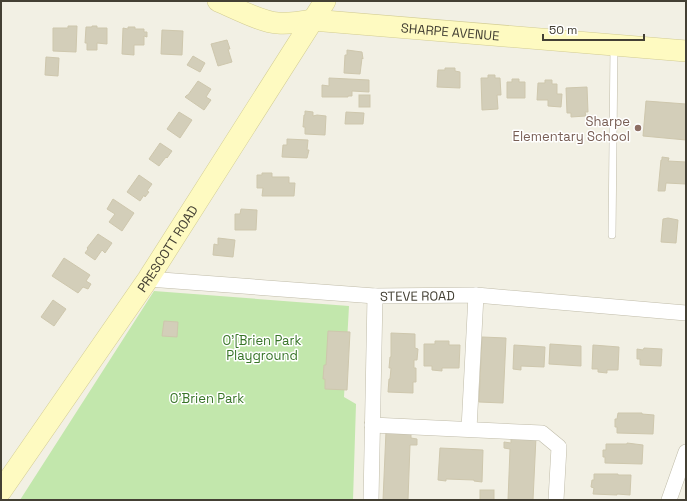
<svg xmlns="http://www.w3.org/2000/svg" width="687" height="501" viewBox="0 0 687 501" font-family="'Space Grotesk',sans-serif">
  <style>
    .green { fill: #c2e7ac }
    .building { fill: #d3ceb9; stroke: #cec7ad }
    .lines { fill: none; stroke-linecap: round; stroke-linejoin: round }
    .lane-casing { stroke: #c0bca9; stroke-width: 8 }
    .street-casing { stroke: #c0bca9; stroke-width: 16 }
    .secondary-casing { stroke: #d2cc93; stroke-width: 22 }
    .lane { stroke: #fff; stroke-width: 7 }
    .street { stroke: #fff; stroke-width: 15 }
    .secondary { stroke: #fefac1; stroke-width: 21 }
    .education-dot { fill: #8d6e63; stroke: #fff; stroke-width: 1.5 }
    .labels { text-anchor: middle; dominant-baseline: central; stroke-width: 3; stroke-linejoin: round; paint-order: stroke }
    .street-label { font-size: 13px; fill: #444034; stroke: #fff }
    .education-label { font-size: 13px; fill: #785e54; stroke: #fff; text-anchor: end }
    .park-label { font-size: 13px; fill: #387528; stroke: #fff }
  </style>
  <rect width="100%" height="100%" fill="#f2f0e4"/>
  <polygon class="green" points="154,291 349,306 344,397 356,404 353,500 20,500"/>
  <g class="building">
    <polygon points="68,26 77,26 76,52 53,51 53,28 68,28"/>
    <polygon points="92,26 97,26 97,28 107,28 107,44 97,43 97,50 87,50 87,43 85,43 86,27 92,27"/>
    <polygon points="128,27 135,27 135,29 144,29 144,32 147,32 147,37 144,36 144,45 134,45 134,55 122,54 123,28 128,29"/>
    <polygon points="162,30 183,31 182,55 161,54"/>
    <polygon points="227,40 230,49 228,49 232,62 218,66 211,44"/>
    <polygon points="347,50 362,52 363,59 362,58 360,74 344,73 345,55 347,55"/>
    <polygon points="193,56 205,63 200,72 187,65"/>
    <polygon points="46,57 59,58 58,76 45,75"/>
    <polygon points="445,68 455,68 455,71 460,72 460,88 437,87 438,70 445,70"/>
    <polygon points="488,75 495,75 495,78 500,78 501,95 497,95 498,109 482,110 481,78 488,78"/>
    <polygon points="329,78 369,80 369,92 352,91 352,96 348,96 348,97 322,97 322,85 329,86"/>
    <polygon points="512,79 519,79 519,82 525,82 525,98 507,98 507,82 512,82"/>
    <polygon points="545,80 552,80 552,84 557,84 557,94 562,94 561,107 548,106 548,100 537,100 538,83 545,83"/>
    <polygon points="198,81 211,89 206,97 211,100 204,110 185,97 187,95 188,95"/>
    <polygon points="587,87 588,112 585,112 586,116 571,117 571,113 567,113 566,88"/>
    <rect x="359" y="95" width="11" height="12"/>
    <polygon points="646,101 686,104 686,140 643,136"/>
    <polygon points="305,111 313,112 313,116 317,115 326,116 325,135 305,134 305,127 303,127 304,115 305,115"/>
    <polygon points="179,112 192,120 180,138 167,129"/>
    <polygon points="346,112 364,113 363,124 345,124"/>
    <polygon points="287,139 308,140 307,150 309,150 307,158 282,157 283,145 287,145"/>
    <polygon points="160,143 172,151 167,158 166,157 159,166 149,159"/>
    <polygon points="662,157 669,158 668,161 686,162 686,184 666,183 665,191 658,191 661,160 662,160"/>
    <polygon points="262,173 272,173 272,177 289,177 289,183 295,183 294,196 262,196 263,188 257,188 257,175 262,175"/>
    <polygon points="139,175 152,184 147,191 149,192 145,197 144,195 140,201 127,192"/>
    <polygon points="113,199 134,213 122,231 109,222 115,214 107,209"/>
    <polygon points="241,209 257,210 256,230 235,230 235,214 240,214"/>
    <polygon points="668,218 678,220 676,243 661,242 663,219"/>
    <polygon points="98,234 112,243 105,253 102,250 95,260 85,253 88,249 87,248"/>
    <polygon points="218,238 235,240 233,257 213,255 214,244 218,245"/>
    <polygon points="64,258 90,275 86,281 91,284 88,289 83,287 78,293 52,276"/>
    <polygon points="53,300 66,309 54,326 41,317"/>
    <polygon points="164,321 178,322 177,337 162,336"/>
    <polygon points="328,331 350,332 347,390 325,389 325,379 323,379 324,365 326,365"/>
    <polygon points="391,333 415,334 415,348 418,349 417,360 414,360 414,368 416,368 416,382 413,382 413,393 388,392 389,379 390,379 391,368 389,368 390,357 391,357"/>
    <polygon points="482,337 506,338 503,403 479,402"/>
    <polygon points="435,341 449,341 449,345 460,345 459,368 442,368 442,371 432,370 432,366 424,366 424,344 435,344"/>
    <polygon points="550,344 581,346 581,366 549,364"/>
    <polygon points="514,345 545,347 544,367 521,366 521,370 513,369"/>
    <polygon points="593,345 619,347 618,370 607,370 607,373 598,372 598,369 592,369"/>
    <polygon points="644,348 662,349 661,366 640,365 640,359 637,359 637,349 643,350"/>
    <polygon points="618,413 642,413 642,414 654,415 653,434 617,433 617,427 615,427 615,419 617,419"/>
    <polygon points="386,431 411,432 411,438 417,439 417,445 410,445 408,500 383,500"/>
    <polygon points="511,436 536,437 533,500 508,500 510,449 504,448 504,442 511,443"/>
    <polygon points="627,443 643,445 642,464 605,463 605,457 603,457 603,450 606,450 606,444 627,444"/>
    <polygon points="440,448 483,450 482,482 474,481 474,480 446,479 446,481 438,480"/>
    <polygon points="594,474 618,474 618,475 631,475 630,495 617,494 617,495 593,494 594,488 591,487 592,480 594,480"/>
    <rect x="480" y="490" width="14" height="10"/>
  </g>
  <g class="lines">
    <g class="lane-casing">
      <polyline id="lane" points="612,235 614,47"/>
    </g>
    <g class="street-casing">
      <g id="street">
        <path id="s1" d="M148 279 375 296 476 295 686 313"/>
        <polyline points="372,425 542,433 559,447 556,500"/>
        <polyline points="469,429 476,295"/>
        <polyline points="371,500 375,296"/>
        <polyline points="669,500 686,452"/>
      </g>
    </g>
    <g class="secondary-casing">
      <g id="secondary">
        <path id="s2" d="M218 1C235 8 261 22 278 23 289 24 301 22 312 20L686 51"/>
        <path id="s3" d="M1 491 148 279 325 1"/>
      </g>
    </g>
    <use href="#lane" class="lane"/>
    <use href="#street" class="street"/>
    <use href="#secondary" class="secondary"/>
  </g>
  <circle class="education-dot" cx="638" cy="128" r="4"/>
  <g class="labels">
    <g class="street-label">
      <text stroke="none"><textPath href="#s2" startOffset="237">SHARPE AVENUE</textPath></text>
      <text stroke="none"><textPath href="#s3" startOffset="294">PRESCOTT ROAD</textPath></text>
      <text stroke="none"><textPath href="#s1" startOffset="270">STEVE ROAD</textPath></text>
    </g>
    <g class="education-label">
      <text x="630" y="121">Sharpe<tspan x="630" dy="15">Elementary School</tspan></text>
    </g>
    <g class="park-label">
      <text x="262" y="340">O'[Brien Park<tspan x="262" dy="15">Playground</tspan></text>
      <text x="207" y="398">O'Brien Park</text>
    </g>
  </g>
  <rect width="687" height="501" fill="none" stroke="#444034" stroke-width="4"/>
  <path d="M543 34v6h101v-6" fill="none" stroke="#444034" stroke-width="2"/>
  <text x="549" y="34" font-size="12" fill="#444034" stroke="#ffffff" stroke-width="3" paint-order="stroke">50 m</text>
</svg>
